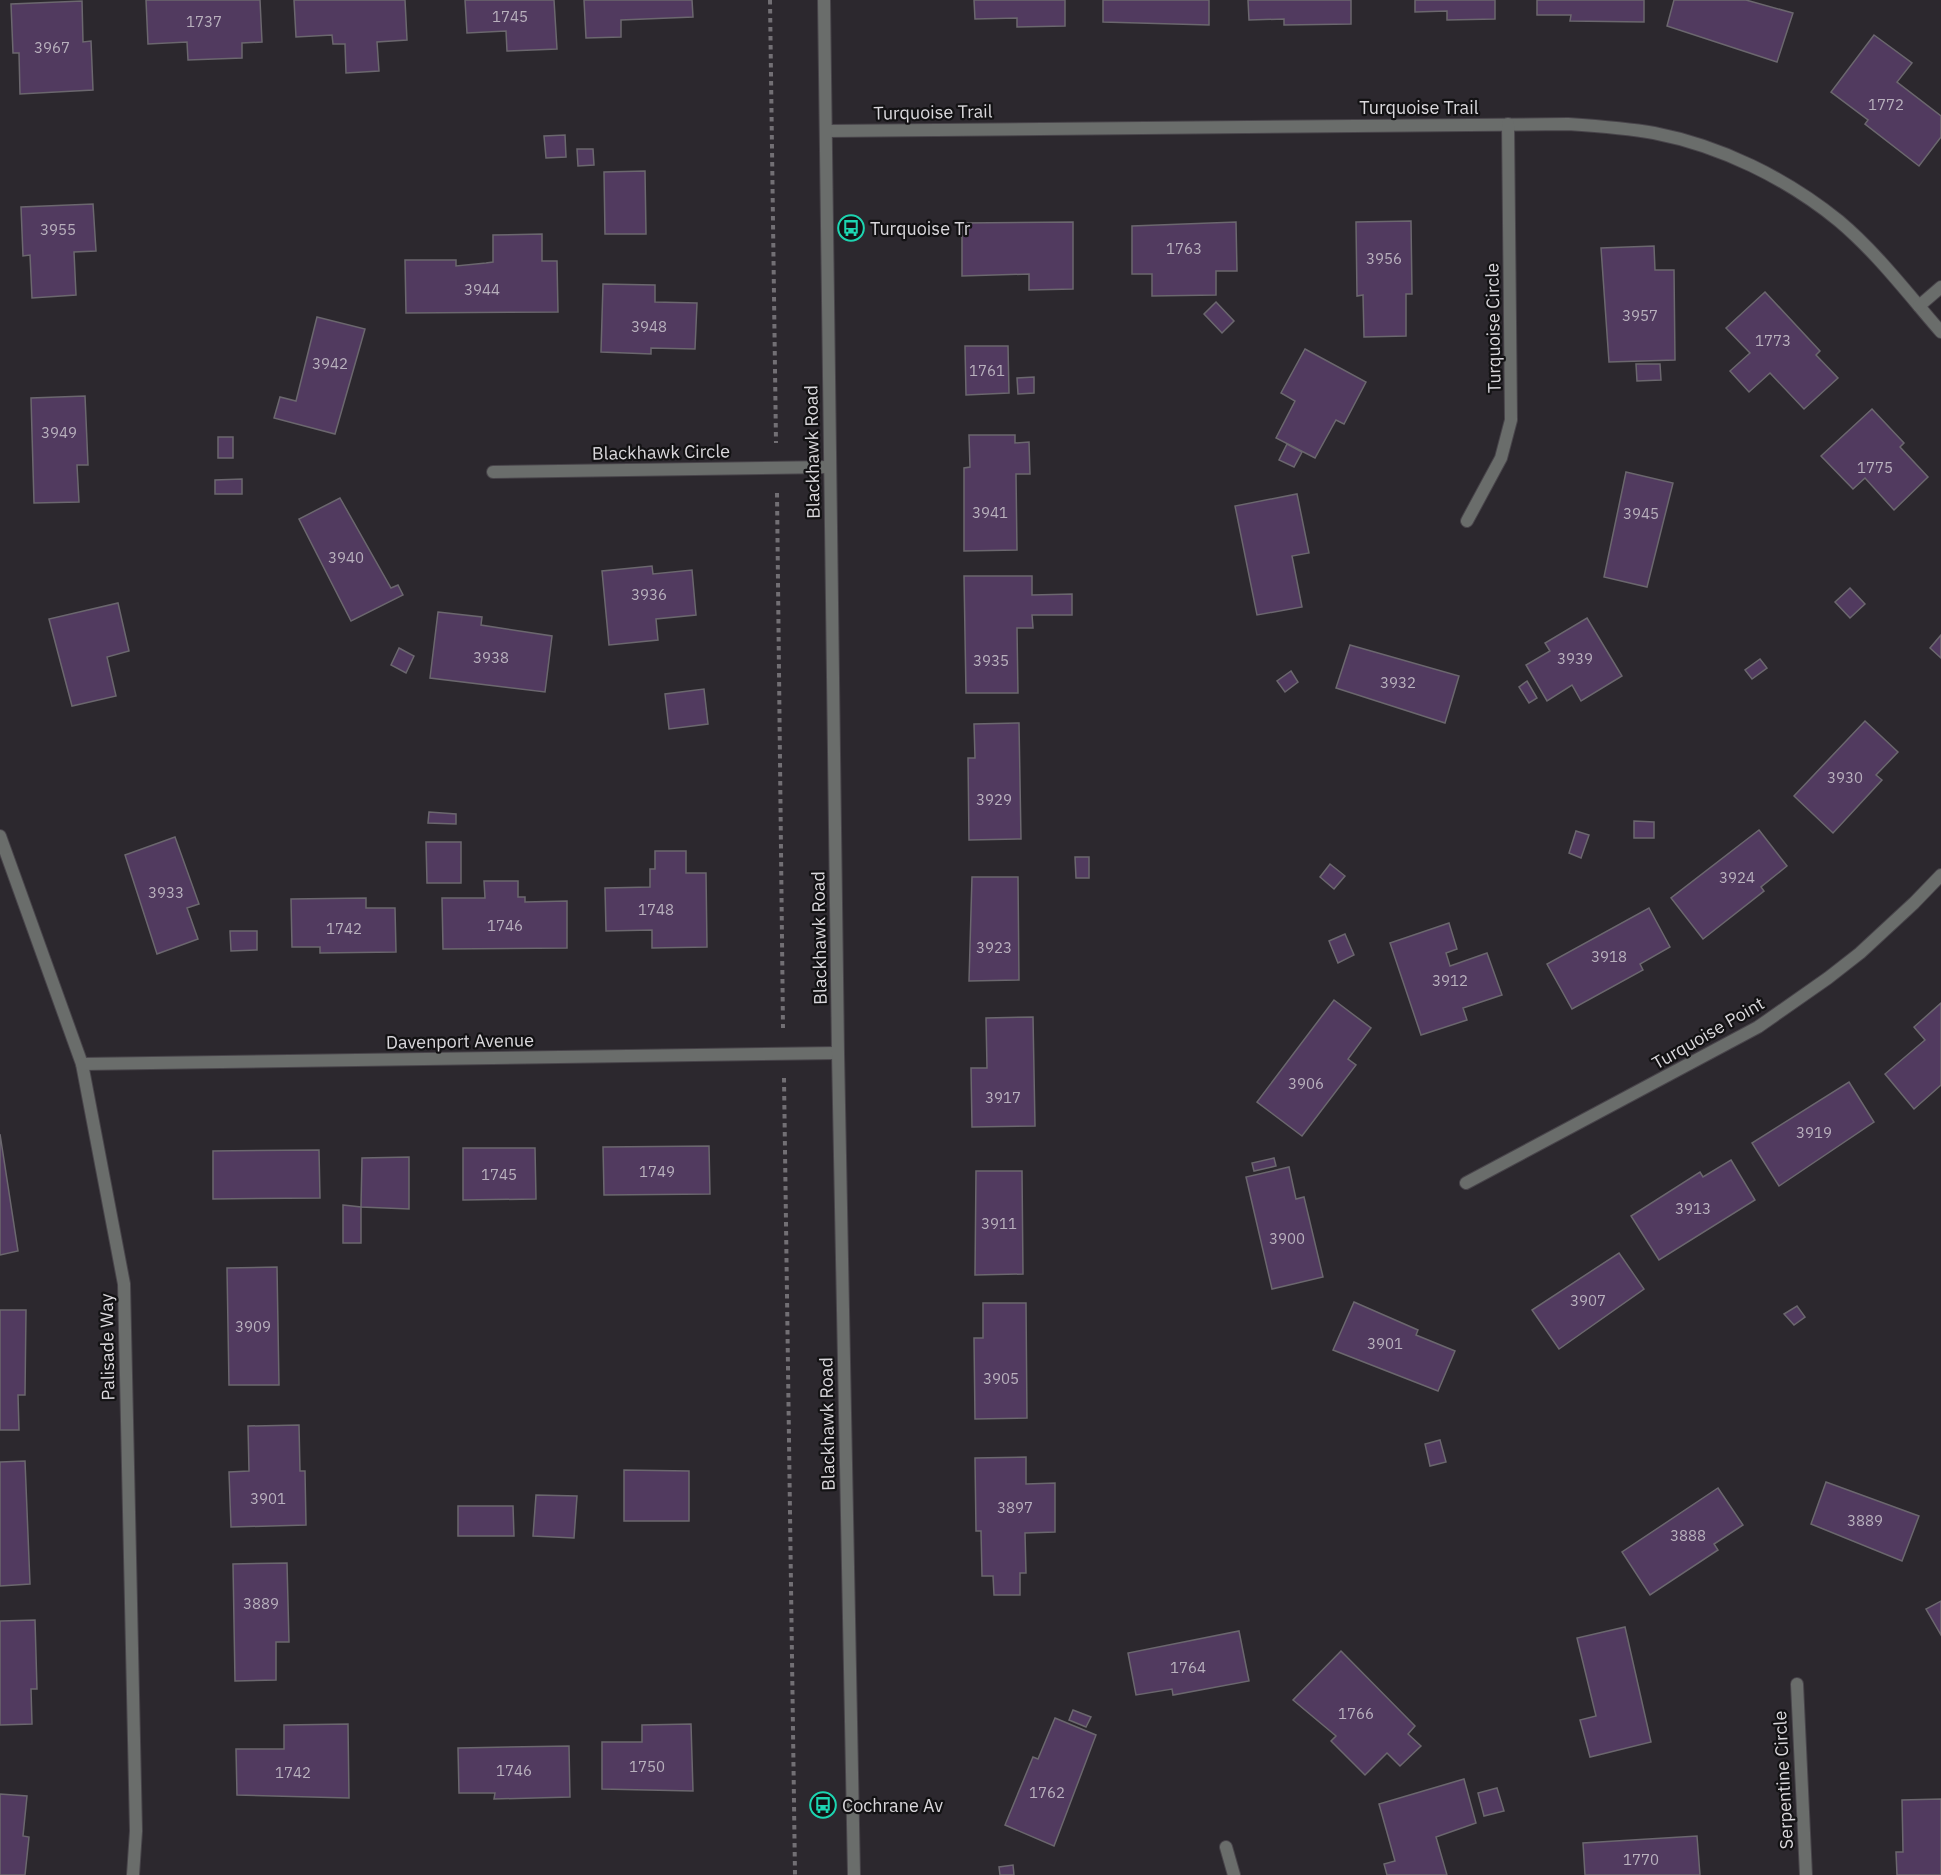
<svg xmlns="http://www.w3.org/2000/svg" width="1941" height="1875" viewBox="0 0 1941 1875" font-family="'IBM Plex Sans',sans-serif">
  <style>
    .building { fill: #513a5f; stroke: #6b676e; stroke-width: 1.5 }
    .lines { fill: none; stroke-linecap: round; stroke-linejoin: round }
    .minor-casing { stroke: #48444a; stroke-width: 14 }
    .tertiary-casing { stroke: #48444a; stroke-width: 14 }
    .path { stroke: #726f74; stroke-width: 4; stroke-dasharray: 4.5 4.5; stroke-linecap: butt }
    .minor { stroke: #6a6d6b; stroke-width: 12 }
    .tertiary { stroke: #6a6d6b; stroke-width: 12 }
    .labels { text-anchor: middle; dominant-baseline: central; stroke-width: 4.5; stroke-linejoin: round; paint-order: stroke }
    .number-label { font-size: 15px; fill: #b8b0bd }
    .street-label { font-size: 18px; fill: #dad8dc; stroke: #131214 }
    .poi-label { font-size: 18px; fill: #dad8dc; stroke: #131214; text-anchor: start }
  </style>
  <rect width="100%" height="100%" fill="#2c282e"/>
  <g class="building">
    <polygon points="146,0 260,0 262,42 242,43 242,58 188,60 187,42 148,44"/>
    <polygon points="294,0 405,0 407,40 377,42 379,71 346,73 345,44 333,44 332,35 296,37"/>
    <polygon points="465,0 554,0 557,49 507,51 506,31 467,33"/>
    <polygon points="584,0 692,0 693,17 621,20 621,37 586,38"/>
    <polygon points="974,0 1065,0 1065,26 1017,27 1017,18 975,19"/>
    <polygon points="1103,0 1209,0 1209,25 1103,22"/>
    <polygon points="1248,0 1351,0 1351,24 1284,25 1284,19 1249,20"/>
    <polygon points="1415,0 1495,0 1495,19 1447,20 1447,11 1415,12"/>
    <polygon points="1537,0 1644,0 1644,22 1570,21 1571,15 1537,15"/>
    <polygon points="1674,0 1746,0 1793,13 1777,62 1667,26"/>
    <polygon points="82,1 83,42 91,41 93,90 20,94 19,53 13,53 11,4"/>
    <polygon points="1874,35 1912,63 1897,82 1941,116 1941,137 1919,166 1865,124 1868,120 1831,92"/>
    <polygon points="565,135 566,157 546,158 544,136"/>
    <polygon points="577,149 593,149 594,165 578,166"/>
    <polygon points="645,171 646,234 605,234 604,172"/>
    <polygon points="93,204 96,251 74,252 76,295 32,298 30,255 23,256 21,207"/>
    <polygon points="1411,221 1412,294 1406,294 1406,336 1364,337 1363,295 1357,296 1356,222"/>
    <polygon points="1073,222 1073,289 1029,290 1029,274 962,276 962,223"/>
    <polygon points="1236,222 1237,271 1216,271 1216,295 1152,296 1152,274 1132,274 1132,226"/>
    <polygon points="542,234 542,261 557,261 558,312 406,313 405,260 456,260 456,266 486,263 493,262 493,235"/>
    <polygon points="1654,246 1655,270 1674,270 1675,360 1609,362 1601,248"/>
    <polygon points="603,284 655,285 655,302 697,303 695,349 651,348 651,354 601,352"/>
    <polygon points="1765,292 1820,351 1816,355 1838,378 1804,409 1770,373 1749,392 1730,371 1750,353 1726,328"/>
    <polygon points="1216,302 1234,321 1222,333 1204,314"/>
    <polygon points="317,317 365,329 335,434 274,418 280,397 296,401"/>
    <polygon points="965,346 1008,346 1009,393 966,395"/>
    <polygon points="1305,349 1366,382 1344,424 1336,420 1315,458 1276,438 1295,401 1281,393"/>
    <polygon points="1636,364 1660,364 1661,380 1637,381"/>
    <polygon points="1034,377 1034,393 1018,394 1017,378"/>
    <polygon points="85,396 88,465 77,465 79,502 34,503 31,398"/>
    <polygon points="1872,409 1904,443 1900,447 1928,477 1894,510 1865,478 1853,489 1821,456"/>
    <polygon points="969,435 1015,435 1015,443 1029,442 1030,474 1016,474 1017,550 964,551 964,468 970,467"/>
    <rect x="218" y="437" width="15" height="21"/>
    <polygon points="1287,444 1302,452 1294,467 1279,460"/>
    <polygon points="1626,472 1673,483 1647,587 1604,577"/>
    <polygon points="242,479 242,494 215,494 215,480"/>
    <polygon points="1297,494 1309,553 1292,556 1302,607 1257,615 1235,506"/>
    <polygon points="340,498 391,588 398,585 403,595 351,621 299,519"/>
    <polygon points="652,566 653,574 692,570 696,615 656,619 658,640 609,645 602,571"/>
    <polygon points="964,576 1032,576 1032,595 1072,594 1072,615 1032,615 1033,628 1017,628 1018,693 966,693"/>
    <polygon points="1850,588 1865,604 1850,618 1835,602"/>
    <polygon points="118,603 129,651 107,657 116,696 72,706 49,619"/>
    <polygon points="438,612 482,617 481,625 552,636 545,692 430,678"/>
    <polygon points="1587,618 1622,676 1581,701 1572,685 1547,701 1526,665 1550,651 1545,643"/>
    <polygon points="1941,635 1941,658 1930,648"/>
    <polygon points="1350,645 1459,676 1445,723 1336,688"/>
    <polygon points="399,648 414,656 406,673 391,665"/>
    <polygon points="1760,659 1767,668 1752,679 1745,670"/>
    <polygon points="1291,671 1298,682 1285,692 1277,681"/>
    <polygon points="1527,681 1537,698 1529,703 1519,687"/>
    <polygon points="704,689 708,724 669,729 665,694"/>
    <polygon points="1865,721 1898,752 1876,775 1882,780 1833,833 1794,796"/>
    <polygon points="1019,723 1021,839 969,840 968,758 975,758 974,724"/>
    <polygon points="429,812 456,814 456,824 428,823"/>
    <polygon points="1634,821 1654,822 1654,838 1634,838"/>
    <polygon points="1759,830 1787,866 1761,887 1764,891 1703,939 1671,898"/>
    <polygon points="1576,831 1589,835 1581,858 1569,853"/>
    <polygon points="175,837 199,904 187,908 198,939 157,954 125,855"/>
    <polygon points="426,842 461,842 461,883 427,883"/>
    <polygon points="655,851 686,851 686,873 706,873 707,947 652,948 652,930 606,931 605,888 650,887 650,869 655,869"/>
    <polygon points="1075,857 1089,857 1089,878 1076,878"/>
    <polygon points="1330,864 1345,876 1334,889 1320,877"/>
    <polygon points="972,877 1018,877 1019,980 969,981"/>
    <polygon points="484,881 518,881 518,897 525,897 525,902 567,901 567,948 443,949 442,898 485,898"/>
    <polygon points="366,898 366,908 395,908 396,952 320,953 320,947 292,947 291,899"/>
    <polygon points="1649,908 1670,947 1640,964 1643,970 1572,1009 1547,964"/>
    <polygon points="1449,923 1457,949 1446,953 1450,966 1487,953 1502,995 1463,1008 1467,1020 1421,1035 1390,943"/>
    <polygon points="230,931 257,931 257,950 231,951"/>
    <polygon points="1345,934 1354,955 1338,963 1329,941"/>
    <polygon points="1334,1000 1371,1028 1348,1059 1356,1065 1302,1136 1257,1102"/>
    <polygon points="1941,1003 1941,1085 1914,1109 1885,1074 1925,1040 1914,1027"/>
    <polygon points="1033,1017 1035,1126 972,1127 971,1068 987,1068 986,1018"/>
    <polygon points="1849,1082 1874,1122 1779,1186 1752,1143"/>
    <polygon points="0,1134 18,1251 0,1255"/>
    <polygon points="709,1146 710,1194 604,1195 603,1147"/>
    <polygon points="463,1148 535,1148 536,1199 463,1200"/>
    <polygon points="319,1150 320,1198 213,1199 213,1151"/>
    <polygon points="409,1157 409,1209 361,1207 362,1158"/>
    <polygon points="1274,1158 1276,1166 1254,1171 1252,1163"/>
    <polygon points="1731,1160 1755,1200 1659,1260 1631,1216 1700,1172 1703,1177"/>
    <polygon points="1289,1167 1296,1199 1304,1197 1323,1277 1272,1289 1246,1177"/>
    <polygon points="976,1171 1022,1171 1023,1274 975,1275"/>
    <polygon points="343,1205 361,1207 361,1243 343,1243"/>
    <polygon points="1619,1253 1644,1289 1559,1349 1532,1310"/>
    <polygon points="277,1267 279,1385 229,1385 227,1268"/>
    <polygon points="1354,1302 1418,1330 1416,1335 1455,1351 1438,1391 1333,1350"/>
    <polygon points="983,1303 1026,1303 1027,1418 975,1419 974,1338 983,1338"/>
    <polygon points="1797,1306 1805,1317 1794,1325 1784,1314"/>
    <polygon points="0,1310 26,1310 25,1395 18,1395 19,1430 0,1430"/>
    <polygon points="299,1425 300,1471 305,1471 306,1525 231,1527 229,1472 249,1471 248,1426"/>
    <polygon points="1440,1440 1446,1462 1430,1466 1425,1444"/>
    <polygon points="1026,1457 1026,1484 1055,1483 1055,1532 1025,1533 1026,1573 1020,1573 1020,1595 994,1595 993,1576 982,1576 981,1531 976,1531 975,1458"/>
    <polygon points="25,1461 30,1584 0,1586 0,1462"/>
    <polygon points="624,1470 689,1471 689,1521 624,1521"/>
    <polygon points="1826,1482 1919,1516 1902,1561 1811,1524"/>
    <polygon points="1718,1488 1743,1525 1714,1544 1718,1550 1650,1595 1622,1552"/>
    <polygon points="536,1495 577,1496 574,1538 533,1536"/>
    <polygon points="458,1506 513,1506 514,1536 458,1536"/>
    <polygon points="287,1563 289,1642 276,1642 276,1680 235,1681 233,1564"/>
    <polygon points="1941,1601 1941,1635 1926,1609"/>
    <polygon points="35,1620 37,1689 31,1689 32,1724 0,1725 0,1621"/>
    <polygon points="1625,1627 1651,1742 1590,1757 1580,1720 1596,1716 1577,1638"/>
    <polygon points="1239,1631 1249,1681 1173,1695 1172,1689 1136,1695 1128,1653"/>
    <polygon points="1341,1651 1415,1726 1408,1734 1421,1746 1400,1766 1387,1753 1365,1775 1331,1741 1336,1736 1293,1700"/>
    <polygon points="1073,1710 1091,1717 1086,1727 1069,1720"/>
    <polygon points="1055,1718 1096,1735 1054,1846 1005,1825 1033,1757 1038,1759"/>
    <polygon points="348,1724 349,1798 237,1795 236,1749 284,1749 284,1725"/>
    <polygon points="691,1724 693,1791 602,1789 602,1742 642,1742 642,1725"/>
    <polygon points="569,1746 570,1797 494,1799 495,1793 459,1793 458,1748"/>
    <polygon points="1464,1779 1476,1823 1436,1837 1447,1875 1387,1875 1384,1864 1395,1861 1379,1804"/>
    <polygon points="1497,1788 1504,1811 1484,1816 1478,1793"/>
    <polygon points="0,1794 27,1796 23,1836 29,1837 25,1875 0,1875"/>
    <polygon points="1941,1799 1941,1875 1897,1875 1896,1852 1903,1852 1902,1800"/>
    <polygon points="1697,1836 1700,1875 1585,1875 1583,1843"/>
    <polygon points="1013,1865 1014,1875 1000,1875 999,1867"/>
  </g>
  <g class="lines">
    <g class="minor-casing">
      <g id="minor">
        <path d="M826 131 1568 124C1597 126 1626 128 1654 133 1721 146 1786 178 1839 221 1877 253 1908 294 1941 332"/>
        <polyline points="1919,306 1941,287"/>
        <polyline points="493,472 830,467"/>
        <polyline points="1467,521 1501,458 1511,420 1508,124"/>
        <polyline points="0,836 82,1064 124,1284 136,1831 133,1875"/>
        <polyline points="82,1064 838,1053"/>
        <polyline points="1466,1183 1758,1027 1828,978 1860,953 1914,903 1941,875"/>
        <polyline points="1797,1684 1806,1875"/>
        <polyline points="1226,1847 1234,1875"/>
      </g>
    </g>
    <g class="tertiary-casing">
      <polyline id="tertiary" points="824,0 838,1053 854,1875"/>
    </g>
    <g class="path">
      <polyline points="770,0 776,443"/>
      <polyline points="777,493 783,1028"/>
      <polyline points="784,1078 795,1875"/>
    </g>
    <use href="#minor" class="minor"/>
    <use href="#tertiary" class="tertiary"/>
  </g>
  <defs>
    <g id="bus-ring" transform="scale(1.35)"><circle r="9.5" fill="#131214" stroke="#1dd5b1" stroke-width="1.5"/><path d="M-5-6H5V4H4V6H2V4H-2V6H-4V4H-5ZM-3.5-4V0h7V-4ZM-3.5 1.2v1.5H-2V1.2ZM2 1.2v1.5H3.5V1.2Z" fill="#1dd5b1"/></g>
  </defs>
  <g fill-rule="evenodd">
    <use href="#bus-ring" x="851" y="228"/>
    <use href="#bus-ring" x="823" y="1805"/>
  </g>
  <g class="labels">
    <g class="number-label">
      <text x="510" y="16">1745</text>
      <text x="204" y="21">1737</text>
      <text x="52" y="47">3967</text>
      <text x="1886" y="104">1772</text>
      <text x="58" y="229">3955</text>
      <text x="1184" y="248">1763</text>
      <text x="1384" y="258">3956</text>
      <text x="482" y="289">3944</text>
      <text x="1640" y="315">3957</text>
      <text x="649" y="326">3948</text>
      <text x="1773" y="340">1773</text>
      <text x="330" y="363">3942</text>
      <text x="987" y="370">1761</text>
      <text x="59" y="432">3949</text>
      <text x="1875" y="467">1775</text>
      <text x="990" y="512">3941</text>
      <text x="1641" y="513">3945</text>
      <text x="346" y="557">3940</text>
      <text x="649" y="594">3936</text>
      <text x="491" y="657">3938</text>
      <text x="1575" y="658">3939</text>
      <text x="991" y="660">3935</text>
      <text x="1398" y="682">3932</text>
      <text x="1845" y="777">3930</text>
      <text x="994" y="799">3929</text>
      <text x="1737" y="877">3924</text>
      <text x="166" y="892">3933</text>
      <text x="656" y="909">1748</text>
      <text x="505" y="925">1746</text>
      <text x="344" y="928">1742</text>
      <text x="994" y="947">3923</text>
      <text x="1609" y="956">3918</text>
      <text x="1450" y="980">3912</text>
      <text x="1306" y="1083">3906</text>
      <text x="1003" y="1097">3917</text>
      <text x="1814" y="1132">3919</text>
      <text x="657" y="1171">1749</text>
      <text x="499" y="1174">1745</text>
      <text x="1693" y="1208">3913</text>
      <text x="999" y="1223">3911</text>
      <text x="1287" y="1238">3900</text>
      <text x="1588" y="1300">3907</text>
      <text x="253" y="1326">3909</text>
      <text x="1385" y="1343">3901</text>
      <text x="1001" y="1378">3905</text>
      <text x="268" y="1498">3901</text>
      <text x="1015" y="1507">3897</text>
      <text x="1865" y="1520">3889</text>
      <text x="1688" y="1535">3888</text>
      <text x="261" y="1603">3889</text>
      <text x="1188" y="1667">1764</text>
      <text x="1356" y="1713">1766</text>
      <text x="647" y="1766">1750</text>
      <text x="514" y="1770">1746</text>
      <text x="293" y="1772">1742</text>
      <text x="1047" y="1792">1762</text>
      <text x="1641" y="1859">1770</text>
    </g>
    <g class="street-label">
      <text x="1419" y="107">Turquoise Trail</text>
      <text transform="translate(933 112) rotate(-1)">Turquoise Trail</text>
      <text transform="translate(1493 328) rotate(-91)">Turquoise Circle</text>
      <text transform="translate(661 452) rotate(-1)">Blackhawk Circle</text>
      <text transform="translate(812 452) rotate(-91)">Blackhawk Road</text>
      <text transform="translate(819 938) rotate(-91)">Blackhawk Road</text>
      <text transform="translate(1708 1033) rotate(-30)">Turquoise Point</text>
      <text transform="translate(460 1041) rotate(-1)">Davenport Avenue</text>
      <text transform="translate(107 1347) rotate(-91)">Palisade Way</text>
      <text transform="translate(827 1424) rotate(-91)">Blackhawk Road</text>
      <text transform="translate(1783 1780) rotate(-93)">Serpentine Circle</text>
    </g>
    <g class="poi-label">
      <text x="870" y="228">Turquoise Tr</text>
      <text x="842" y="1805">Cochrane Av</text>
    </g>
  </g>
</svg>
